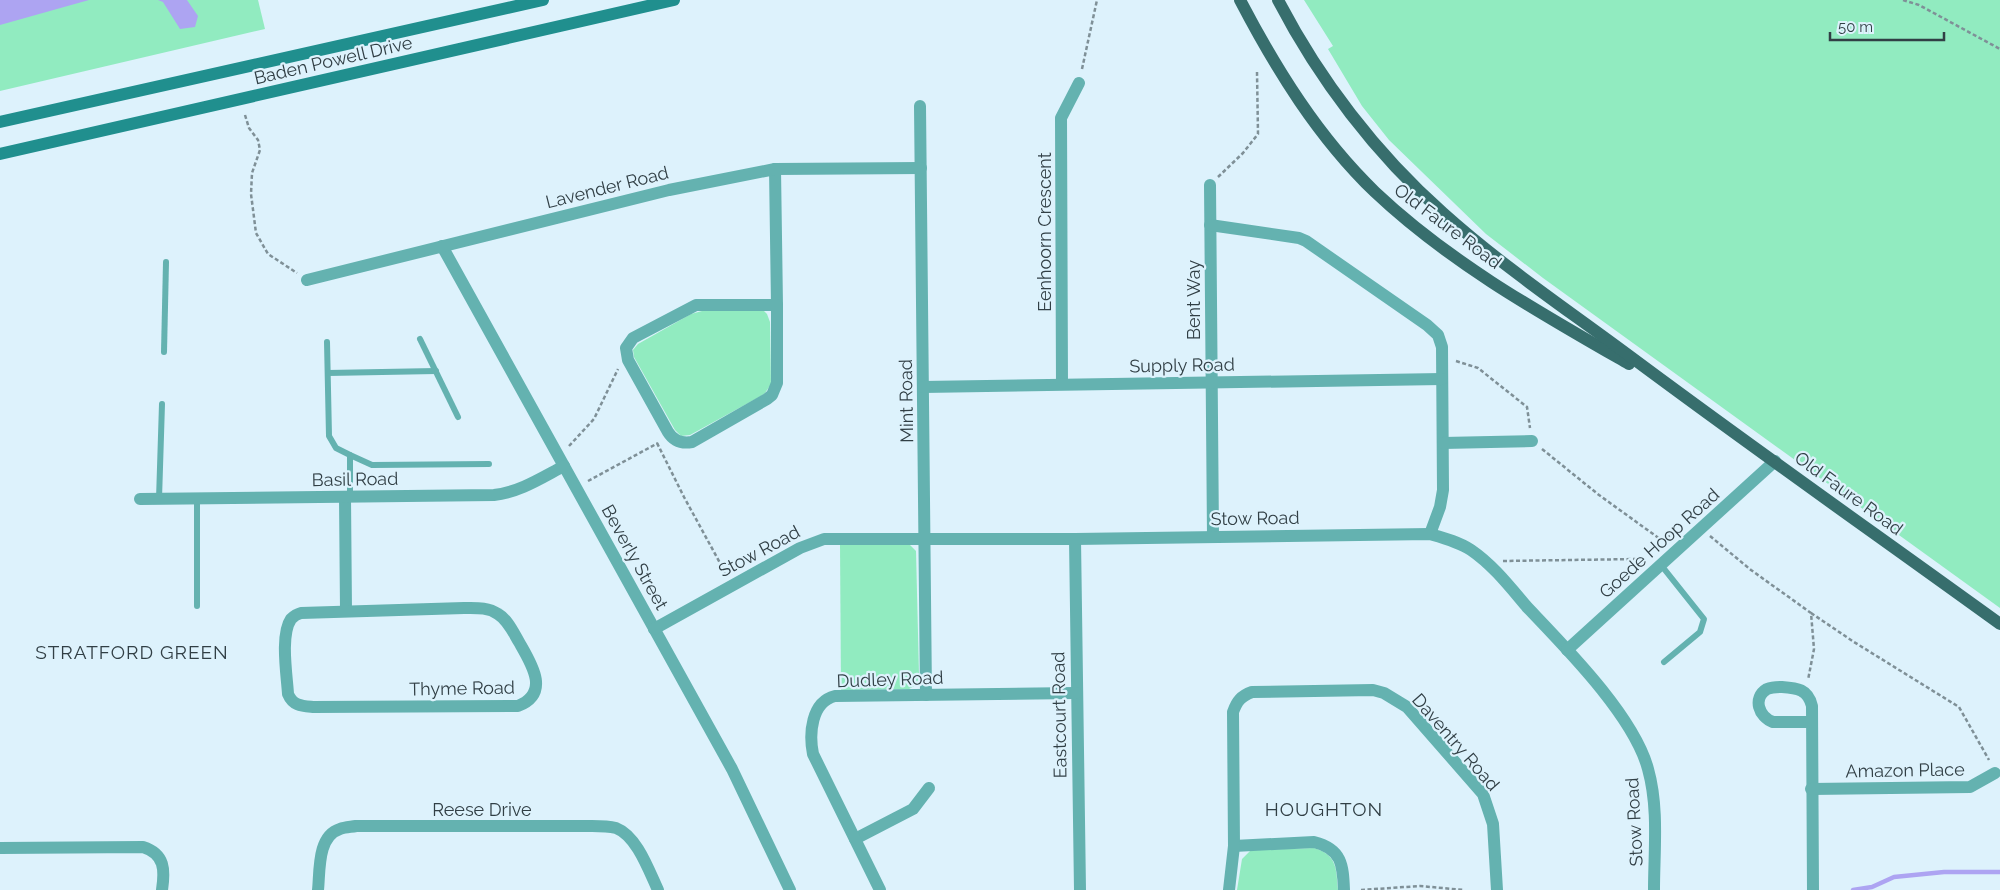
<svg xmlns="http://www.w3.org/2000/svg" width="2000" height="890" viewBox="0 0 2000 890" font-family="Raleway,sans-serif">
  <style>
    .green { fill: #91ebc0 }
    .water { fill: #ada4f2 }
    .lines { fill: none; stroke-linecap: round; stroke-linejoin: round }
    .stream { stroke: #ada4f2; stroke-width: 4.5 }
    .path { stroke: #7f9097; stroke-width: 2.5; stroke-dasharray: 4 2.5; stroke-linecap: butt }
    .lane { stroke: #64b2b0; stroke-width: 6 }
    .street { stroke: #64b2b0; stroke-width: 12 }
    .secondary { stroke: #208f8e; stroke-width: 12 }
    .primary { stroke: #376e6d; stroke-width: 12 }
    .labels { text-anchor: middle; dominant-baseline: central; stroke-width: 4.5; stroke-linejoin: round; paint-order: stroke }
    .street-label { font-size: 18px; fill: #313f45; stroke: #ddf2fc }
    .neighbourhood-label { font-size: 19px; letter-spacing: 1px; fill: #313f45; stroke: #ddf2fc }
  </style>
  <rect width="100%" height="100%" fill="#ddf2fc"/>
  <g class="green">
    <polygon points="0,0 258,0 265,29 0,91"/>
    <polygon points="1304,0 2000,0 2000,608 1543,278 1486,234 1389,140 1362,106 1328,49 1333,46"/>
    <polygon points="702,311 764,311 767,314 770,322 771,384 765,393 761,396 690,435 681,436 675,430 634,357 633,350 638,344 691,314"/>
    <path d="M840 544H906L910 545 916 551 919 675C918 683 915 686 909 689L841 690Z"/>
    <path d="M1314 848C1338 855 1336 870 1338 890H1237L1242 859 1251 850Z"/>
  </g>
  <g class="water">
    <polygon points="0,0 89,0 0,25"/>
    <polygon points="158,0 187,0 198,16 195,27 180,29 163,2"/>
  </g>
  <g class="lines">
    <polyline class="stream" points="1853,890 1872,887 1894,877 1944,872 2000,872"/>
    <g class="path">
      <polyline points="1903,0 1919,5 2000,49"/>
      <polyline points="1082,69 1097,0"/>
      <polyline points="245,115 249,128 258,140 260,150 252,173 251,194 256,233 268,254 297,273"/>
      <polyline points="1218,177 1243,153 1258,134 1257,72"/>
      <polyline points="1456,361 1478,368 1527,407 1530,428"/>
      <polyline points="657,443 684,497 726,574"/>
      <polyline points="569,446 594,419 618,369"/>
      <polyline points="1542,449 1599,495 1660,539 1670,536"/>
      <polyline points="588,481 658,443"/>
      <polyline points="1710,536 1751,570 1811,613 1814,649 1808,680"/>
      <polyline points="1503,561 1637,559 1645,561"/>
      <polyline points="1811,613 1854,642 1959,707 1989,760"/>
      <polyline points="1361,890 1420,886 1464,890"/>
    </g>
    <g class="lane">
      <polyline points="420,339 458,417"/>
      <polyline points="327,342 329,436 336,448 350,455 350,497"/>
      <polyline points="164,352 166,262"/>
      <polyline points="328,373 436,371"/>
      <polyline points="350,455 372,465 489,464"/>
      <polyline points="159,499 162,404"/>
      <polyline points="1661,565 1704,619 1700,632 1664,662"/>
      <polyline points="197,606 197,499"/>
    </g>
    <g class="street">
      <polyline points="920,106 926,695"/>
      <polyline points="775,169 777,305"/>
      <polyline points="1210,185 1213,536"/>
      <polyline points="1210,225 1299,238 1306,241 1427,325 1438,335 1442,347 1443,490 1440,507 1430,534"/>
      <polyline points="442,246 732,769 790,890"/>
      <polyline points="307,280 669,190 775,169 921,168"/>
      <path d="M696 305H777V383L772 395 767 399 692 442C681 444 673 440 668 432L628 360 626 348 633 338Z"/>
      <polyline points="1062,384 1061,118 1079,83"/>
      <polyline points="923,387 1442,379"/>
      <polyline points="1443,443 1532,441"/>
      <polyline points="345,497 346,610"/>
      <path d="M140 499 494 495C520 492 541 478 564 466"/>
      <polyline points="1075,539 1080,890"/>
      <path d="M464 608C476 608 488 607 498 614 508 620 513 632 519 642 531 663 551 693 518 706L313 707C302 706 293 706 288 694 287 676 280 635 291 619 294 616 297 614 301 613Z"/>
      <path d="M654 629 800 548 824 539H1075L1430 534C1444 538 1459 542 1471 550 1493 565 1510 587 1527 607 1565 647 1634 716 1648 769 1659 808 1654 851 1654 890"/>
      <polyline points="1567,650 1775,461"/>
      <path d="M1812 722H1773C1759 717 1752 698 1767 689 1772 687 1777 687 1782 687 1797 688 1808 689 1812 706L1813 890"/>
      <polyline points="1811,789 1970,787 1995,773"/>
      <polyline points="855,839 913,809 929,788"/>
      <path d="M1234 846 1314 842C1342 849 1343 865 1344 890"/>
      <path d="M0 848 143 847C165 854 165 870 162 890"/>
      <path d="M318 890C320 872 317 836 340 829 345 827 351 827 356 826H592C600 826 608 826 616 828 637 836 649 871 658 890"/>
      <path d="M880 890 813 754C809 734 811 702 835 696L1076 693"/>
      <path d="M1229 890 1234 846 1233 712C1237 701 1241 696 1252 692L1373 690 1384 693 1407 707 1483 794 1493 824 1497 890"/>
    </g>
    <g class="secondary">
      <polyline points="0,122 543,0"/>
      <polyline points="0,154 674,0"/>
    </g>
    <g class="primary">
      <path d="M1240 0C1276 69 1318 137 1375 192 1449 262 1540 313 1629 364"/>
      <path d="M1278 0C1319 79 1376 154 1443 213 1502 266 1568 310 1631 357 1753 448 1877 535 2000 624"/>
    </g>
  </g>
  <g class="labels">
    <g class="street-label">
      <text transform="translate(333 60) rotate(-13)">Baden Powell Drive</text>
      <text transform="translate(607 187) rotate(-14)">Lavender Road</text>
      <text transform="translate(1448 226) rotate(37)">Old Faure Road</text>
      <text transform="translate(1044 232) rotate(-90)">Eenhoorn Crescent</text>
      <text transform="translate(1193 300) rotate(-90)">Bent Way</text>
      <text transform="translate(1182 365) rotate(-1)">Supply Road</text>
      <text transform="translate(906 401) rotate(-91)">Mint Road</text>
      <text transform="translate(355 479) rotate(-1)">Basil Road</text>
      <text transform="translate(1849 493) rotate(36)">Old Faure Road</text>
      <text transform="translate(1255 518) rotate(-1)">Stow Road</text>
      <text transform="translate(1659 543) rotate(-42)">Goede Hoop Road</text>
      <text transform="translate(759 551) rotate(-28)">Stow Road</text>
      <text transform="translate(635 557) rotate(61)">Beverly Street</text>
      <text transform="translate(890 679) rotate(-2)">Dudley Road</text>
      <text transform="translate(462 688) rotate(-1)">Thyme Road</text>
      <text transform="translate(1059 715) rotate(-91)">Eastcourt Road</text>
      <text transform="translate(1456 742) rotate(49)">Daventry Road</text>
      <text transform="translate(1905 770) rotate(-1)">Amazon Place</text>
      <text x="482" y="809">Reese Drive</text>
      <text transform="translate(1634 822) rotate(-93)">Stow Road</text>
    </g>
    <g class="neighbourhood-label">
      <text x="132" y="652">STRATFORD GREEN</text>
      <text x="1324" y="809">HOUGHTON</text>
    </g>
  </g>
  <path d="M1830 32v8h114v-8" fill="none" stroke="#313f45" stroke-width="2.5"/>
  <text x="1838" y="32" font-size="15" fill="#313f45" stroke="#ddf2fc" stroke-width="4" paint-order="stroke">50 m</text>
</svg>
